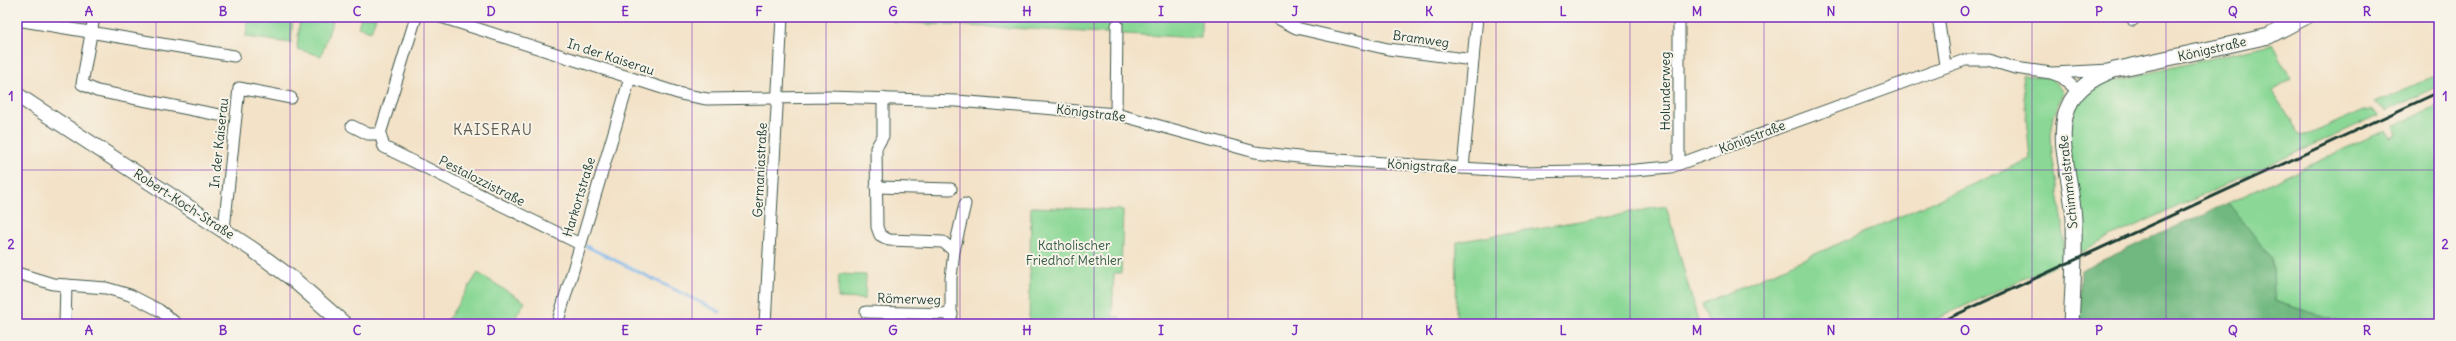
<svg xmlns="http://www.w3.org/2000/svg" width="2456" height="341" viewBox="0 0 2456 341" font-family="Delius,sans-serif">
  <style>
    .green { fill: #8bd896; stroke: #558a65 }
    .forest { fill: #70b87f; stroke: #487a5a }
    .lines { fill: none; stroke-linecap: round; stroke-linejoin: round }
    .stream { stroke: #7bb5ec; stroke-width: 3 }
    .street-casing { stroke: #3f564a; stroke-width: 13 }
    .secondary-casing { stroke: #3f564a; stroke-width: 17 }
    .street { stroke: #fff; stroke-width: 11 }
    .secondary { stroke: #fff; stroke-width: 15 }
    .rail { stroke: #1f3d34; stroke-width: 3 }
    .grid { fill: none; stroke: #7b2cbf; stroke-width: 1; stroke-opacity: 0.55 }
    .labels { text-anchor: middle; dominant-baseline: central; stroke-width: 4; stroke-linejoin: round; paint-order: stroke }
    .street-label { font-size: 13px; fill: #1f3d34; stroke: #f7f3e8 }
    .park-label { font-size: 13px; fill: #355c48; stroke: #f7f3e8 }
    .quarter-label { font-size: 15px; letter-spacing: 1px; fill: #5e5b53; stroke: #f7f3e8 }
    .neatline { fill: none; stroke: #7b2cbf; stroke-width: 1.5 }
    .grid-label { font-size: 13px; text-anchor: middle; font-weight: bold; fill: #7b2cbf }
  </style>
  <rect width="100%" height="100%" fill="#f7f3e8"/>
  <filter id="ink" filterUnits="userSpaceOnUse"><feTurbulence type="fractalNoise" baseFrequency=".025" numOctaves="2"/><feDisplacementMap in="SourceGraphic" scale="8" xChannelSelector="R" yChannelSelector="G"/><feConvolveMatrix kernelMatrix="1 2 1 2 8 2 1 2 1" color-interpolation-filters="sRGB"/></filter>
  <filter id="wash" filterUnits="userSpaceOnUse"><feTurbulence type="fractalNoise" baseFrequency=".012" numOctaves="4" result="noise"/><feDisplacementMap in="SourceGraphic" scale="16" xChannelSelector="R" yChannelSelector="G"/><feGaussianBlur stdDeviation="0.9" result="paint"/><feColorMatrix in="noise" values="0 0 0 0 0 0 0 0 0 0 0 0 0 0 0 0 0 1.4 0 .05"/><feComposite in="paint" operator="in"/></filter>
  <g filter="url(#wash)">
    <rect width="100%" height="100%" fill="#f3e2c7"/>
    <g class="green">
      <polygon points="248,17 293,17 291,43 246,37"/>
      <polygon points="300,17 321,17 333,20 321,56 297,49"/>
      <polygon points="361,17 376,17 371,31 358,27"/>
      <polygon points="893,17 1201,17 1201,38 893,22"/>
      <path d="M2272 44 2291 79 2272 91 2301 136 2310 134 2364 110 2372 109 2379 115 2106 239 2081 253C2077 214 2056 124 2084 94 2091 87 2101 82 2110 78L2115 81Z"/>
      <polygon points="2439,74 2439,86 2386,111 2374,103"/>
      <polygon points="2022,75 2051,78 2063,92 2054,116 2051,134 2052,155 2063,223 2063,261 1925,324 1709,324 1702,304 2030,159"/>
      <polygon points="2439,105 2439,324 2347,324 2274,301 2273,259 2228,203 2385,130 2390,138 2396,135 2393,126"/>
      <polygon points="1666,206 1699,324 1456,324 1457,242"/>
      <polygon points="1031,207 1123,210 1121,273 1114,273 1112,316 1120,317 1120,324 1029,324"/>
      <polygon points="478,273 525,302 511,324 445,324"/>
      <polygon points="839,274 866,275 865,299 838,298"/>
    </g>
    <polygon class="forest" points="2228,203 2273,259 2274,301 2331,319 2329,324 2233,322 2078,324 2081,270"/>
    <g class="lines">
      <polyline class="stream" points="586,246 720,312"/>
    </g>
  </g>
  <g filter="url(#ink)">
    <g class="lines">
      <g class="street-casing">
        <g id="street">
          <polyline points="94,17 82,84 97,91 219,115"/>
          <polyline points="441,17 681,94 707,99 829,97 957,101 1116,114 1255,152 1307,158 1525,172 1635,170 1671,167 1965,60 1988,60 2015,68 2051,73 2062,77 2078,91"/>
          <polyline points="1275,17 1296,28 1388,49 1473,60"/>
          <polyline points="1938,17 1945,65"/>
          <polyline points="2133,17 2133,20"/>
          <polyline points="2278,17 2281,31"/>
          <polyline points="17,20 234,56"/>
          <polyline points="2053,73 2110,70"/>
          <polyline points="883,98 883,136 876,148 877,227 880,235 889,240 943,242 954,251 951,278 951,324"/>
          <polyline points="1116,114 1117,25"/>
          <polyline points="352,126 368,134 380,134 416,17"/>
          <polyline points="380,134 384,147 580,244"/>
          <polyline points="1679,164 1679,17"/>
          <polyline points="1463,168 1477,17"/>
          <polyline points="876,187 951,189"/>
          <polyline points="224,229 239,88 291,98"/>
          <polyline points="954,251 965,204"/>
          <polyline points="17,273 53,284 106,288 130,295 159,310 177,324"/>
          <polyline points="866,312 952,314"/>
          <polyline points="65,324 66,285"/>
          <polyline points="557,324 630,78"/>
          <polyline points="765,324 782,17"/>
        </g>
      </g>
      <g class="secondary-casing">
        <g id="secondary">
          <polyline points="17,95 252,249 294,280 344,324"/>
          <path d="M2071 324C2073 290 2075 255 2074 220 2071 160 2035 97 2114 70L2269 36 2305 17"/>
        </g>
      </g>
      <use href="#street" class="street"/>
      <use href="#secondary" class="secondary"/>
      <polyline class="rail" points="1936,324 2439,92"/>
    </g>
  </g>
  <path class="grid" d="M156 17V324M290 17V324M424 17V324M558 17V324M692 17V324M826 17V324M960 17V324M1094 17V324M1228 17V324M1362 17V324M1496 17V324M1630 17V324M1764 17V324M1898 17V324M2032 17V324M2166 17V324M2300 17V324M17 170H2439"/>
  <g class="labels">
    <g class="street-label">
      <text transform="translate(1421 39) rotate(8)">Bramweg</text>
      <text transform="translate(2212 49) rotate(-13)">Königstraße</text>
      <text transform="translate(611 57) rotate(18)">In der Kaiserau</text>
      <text transform="translate(1665 91) rotate(-90)">Holunderweg</text>
      <text transform="translate(1091 113) rotate(7)">Königstraße</text>
      <text transform="translate(1752 137) rotate(-21)">Königstraße</text>
      <text transform="translate(219 143) rotate(-84)">In der Kaiserau</text>
      <text transform="translate(1422 166) rotate(4)">Königstraße</text>
      <text transform="translate(760 170) rotate(-87)">Germaniastraße</text>
      <text transform="translate(482 181) rotate(27)">Pestalozzistraße</text>
      <text transform="translate(2068 182) rotate(-96)">Schimmelstraße</text>
      <text transform="translate(579 197) rotate(-73)">Harkortstraße</text>
      <text transform="translate(184 204) rotate(33)">Robert-Koch-Straße</text>
      <text transform="translate(909 299) rotate(2)">Römerweg</text>
    </g>
    <g class="park-label">
      <text x="1074" y="245">Katholischer<tspan x="1074" dy="15">Friedhof Methler</tspan></text>
    </g>
    <g class="quarter-label">
      <text x="493" y="129">KAISERAU</text>
    </g>
  </g>
  <rect width="2456" height="341" fill="none" stroke="#f7f3e8" stroke-width="44"/>
  <rect x="22" y="22" width="2412" height="297" class="neatline"/>
  <g class="grid-label">
    <text x="89" y="16">A</text>
    <text x="223" y="16">B</text>
    <text x="357" y="16">C</text>
    <text x="491" y="16">D</text>
    <text x="625" y="16">E</text>
    <text x="759" y="16">F</text>
    <text x="893" y="16">G</text>
    <text x="1027" y="16">H</text>
    <text x="1161" y="16">I</text>
    <text x="1295" y="16">J</text>
    <text x="1429" y="16">K</text>
    <text x="1563" y="16">L</text>
    <text x="1697" y="16">M</text>
    <text x="1831" y="16">N</text>
    <text x="1965" y="16">O</text>
    <text x="2099" y="16">P</text>
    <text x="2233" y="16">Q</text>
    <text x="2367" y="16">R</text>
    <text x="11" y="101">1</text>
    <text x="2445" y="101">1</text>
    <text x="11" y="249">2</text>
    <text x="2445" y="249">2</text>
    <text x="89" y="335">A</text>
    <text x="223" y="335">B</text>
    <text x="357" y="335">C</text>
    <text x="491" y="335">D</text>
    <text x="625" y="335">E</text>
    <text x="759" y="335">F</text>
    <text x="893" y="335">G</text>
    <text x="1027" y="335">H</text>
    <text x="1161" y="335">I</text>
    <text x="1295" y="335">J</text>
    <text x="1429" y="335">K</text>
    <text x="1563" y="335">L</text>
    <text x="1697" y="335">M</text>
    <text x="1831" y="335">N</text>
    <text x="1965" y="335">O</text>
    <text x="2099" y="335">P</text>
    <text x="2233" y="335">Q</text>
    <text x="2367" y="335">R</text>
  </g>
</svg>
